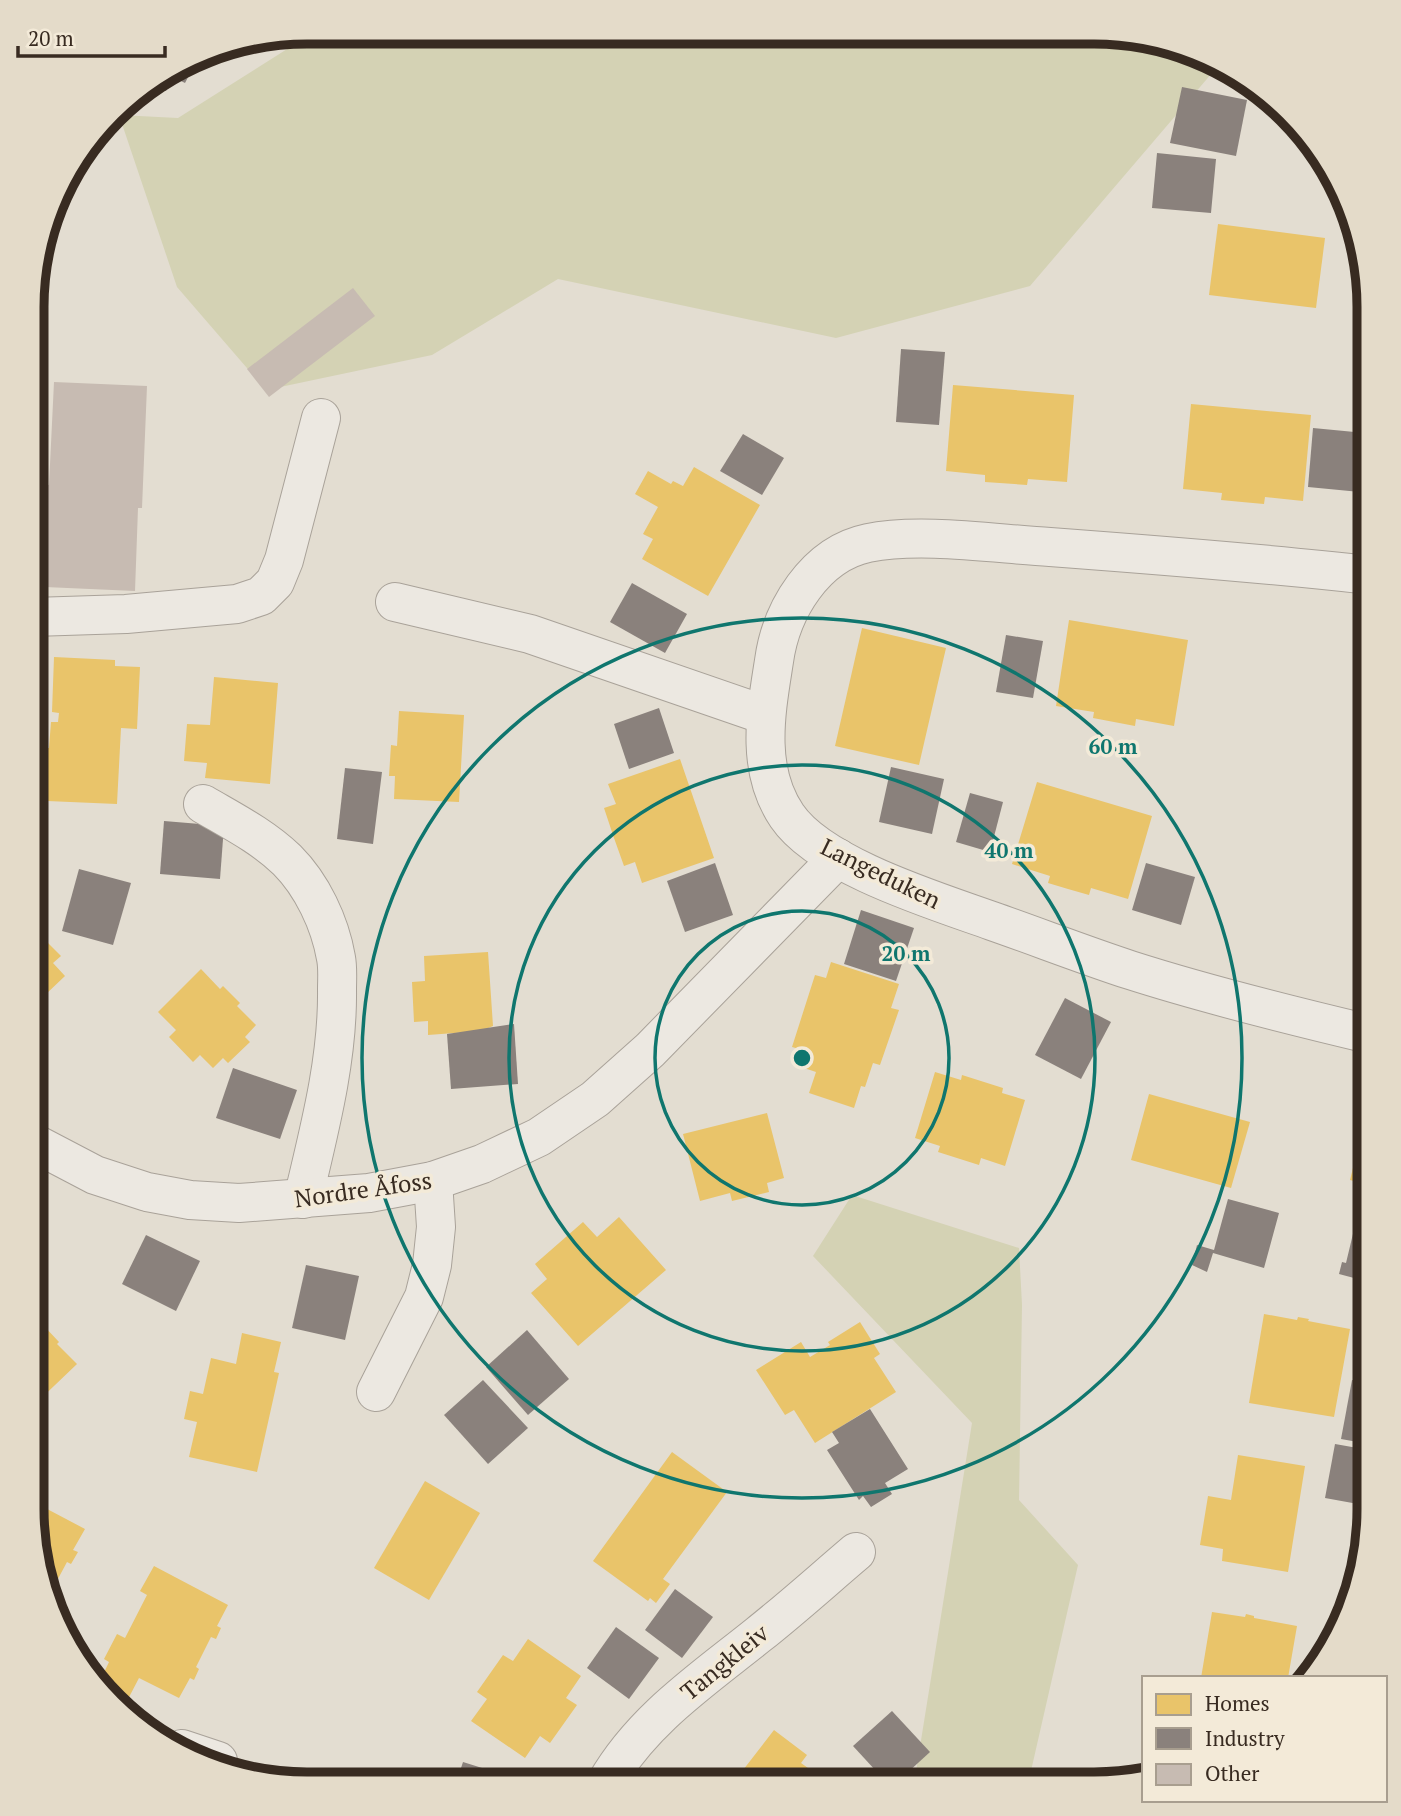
<svg xmlns="http://www.w3.org/2000/svg" width="1401" height="1816" viewBox="0 0 1401 1816" font-family="'PT Serif',serif">
  <style>
    .green { fill: #d4d2b4 }
    .homes { fill: #e9c46a }
    .industry { fill: #8a817c }
    .building { fill: #c7bbb2 }
    .lines { fill: none; stroke-linecap: round; stroke-linejoin: round }
    .minor-casing { stroke: #a9a299; stroke-width: 40 }
    .minor { stroke: #ece8e1; stroke-width: 38 }
    .ring { fill: none; stroke: #0f766e; stroke-width: 3.5 }
    .labels { text-anchor: middle; dominant-baseline: central; stroke-width: 7; stroke-linejoin: round; paint-order: stroke }
    .street-label { font-size: 24px; fill: #382b21; stroke: #f3ead8 }
    .rim { fill: none; stroke: #382b21; stroke-width: 9 }
    .centre { fill: #0f766e; stroke: #f3ead8; stroke-width: 3.5 }
    .ring-label { font-size: 21px; text-anchor: middle; font-weight: bold; fill: #0f766e; stroke: #f3ead8; stroke-width: 7; stroke-linejoin: round; paint-order: stroke }
  </style>
  <rect width="100%" height="100%" fill="#e3ddd1"/>
  <g class="green">
    <polygon points="314,32 1131,34 1199,52 1226,67 1212,73 1030,286 836,338 558,279 432,355 266,390 177,287 119,115 178,118"/>
    <polygon points="852,1195 1019,1248 1022,1305 1019,1500 1078,1565 1028,1784 914,1784 972,1423 813,1256"/>
  </g>
  <g class="homes">
    <polygon points="1218,224 1325,238 1316,308 1209,295"/>
    <polygon points="953,385 1074,395 1067,482 1028,479 1027,485 985,482 985,475 946,471"/>
    <polygon points="1191,404 1311,415 1303,501 1265,497 1264,504 1242,502 1221,500 1222,493 1183,489"/>
    <polygon points="694,467 760,505 708,596 642,559 653,539 643,534 658,507 635,494 648,471 671,484 673,481 683,486"/>
    <polygon points="1069,620 1188,640 1174,726 1136,719 1135,726 1093,718 1094,712 1056,706"/>
    <polygon points="862,628 946,648 919,765 835,746"/>
    <polygon points="54,657 115,660 115,666 140,667 137,729 121,728 117,804 47,801 48,774 45,774 47,748 49,748 51,722 58,722 59,713 52,712"/>
    <polygon points="214,677 278,683 270,784 205,778 207,763 184,761 187,724 210,725"/>
    <polygon points="399,711 464,715 459,802 394,799 395,776 389,776 391,745 397,746"/>
    <polygon points="680,759 714,858 642,883 635,862 624,866 614,838 604,808 616,804 608,784"/>
    <polygon points="1037,782 1152,816 1128,899 1091,888 1089,895 1068,889 1048,883 1050,876 1012,864"/>
    <polygon points="37,932 61,956 53,963 65,976 45,995 48,999 32,1014 33,936"/>
    <polygon points="488,952 493,1026 481,1031 428,1035 428,1021 414,1022 412,982 425,981 424,956"/>
    <polygon points="831,962 899,984 891,1008 899,1010 880,1065 873,1063 865,1087 861,1086 854,1108 809,1093 816,1072 798,1066 803,1050 792,1047 815,975 826,978"/>
    <polygon points="201,969 220,989 223,986 240,1003 237,1006 256,1025 245,1037 250,1042 228,1063 223,1058 213,1068 200,1055 193,1062 169,1037 176,1030 158,1012"/>
    <polygon points="935,1072 961,1080 962,1075 1003,1088 1002,1093 1025,1100 1005,1166 981,1158 979,1165 938,1152 940,1146 915,1138"/>
    <polygon points="1149,1094 1250,1122 1231,1188 1131,1160"/>
    <polygon points="1368,1107 1369,1107 1369,1185 1350,1180"/>
    <polygon points="767,1113 784,1178 767,1183 769,1192 732,1201 730,1193 700,1201 683,1134"/>
    <polygon points="619,1217 666,1270 578,1346 531,1293 547,1279 535,1264 583,1222 597,1237"/>
    <polygon points="1264,1314 1297,1320 1298,1317 1309,1319 1308,1321 1350,1329 1334,1417 1249,1403"/>
    <polygon points="32,1318 41,1327 43,1325 59,1342 57,1344 77,1364 32,1407"/>
    <polygon points="860,1322 880,1354 874,1358 896,1392 815,1443 794,1410 785,1415 756,1370 801,1342 810,1357 830,1345 828,1342"/>
    <polygon points="242,1333 281,1342 274,1372 279,1373 257,1472 189,1457 197,1422 184,1419 190,1391 203,1394 211,1358 236,1364"/>
    <polygon points="672,1452 727,1492 663,1579 670,1584 656,1603 650,1598 648,1601 593,1561"/>
    <polygon points="1238,1455 1305,1466 1288,1572 1222,1561 1223,1549 1200,1545 1208,1496 1231,1500"/>
    <polygon points="425,1481 480,1513 429,1600 374,1568"/>
    <polygon points="32,1501 85,1529 73,1550 78,1552 71,1564 67,1562 52,1590 56,1593 52,1599 32,1510"/>
    <polygon points="154,1566 228,1605 217,1626 221,1628 216,1639 211,1637 196,1667 199,1669 194,1680 190,1678 179,1698 139,1678 127,1701 98,1685 109,1662 104,1659 117,1634 125,1638 147,1595 140,1591"/>
    <polygon points="1212,1612 1245,1617 1246,1614 1254,1616 1254,1618 1297,1626 1288,1678 1201,1678"/>
    <polygon points="528,1639 581,1676 566,1698 577,1705 550,1743 540,1736 525,1758 471,1721 487,1699 477,1692 503,1655 513,1661"/>
    <polygon points="774,1730 807,1755 801,1763 822,1778 818,1784 733,1783"/>
  </g>
  <g class="industry">
    <polygon points="198,58 185,83 173,77 166,91 151,85"/>
    <polygon points="1182,87 1247,100 1236,156 1170,143"/>
    <polygon points="1157,153 1216,159 1211,213 1152,208"/>
    <polygon points="901,349 945,352 939,425 896,422"/>
    <polygon points="1313,428 1365,433 1360,492 1308,487"/>
    <polygon points="743,434 784,458 762,495 720,471"/>
    <polygon points="632,583 687,614 665,653 610,622"/>
    <polygon points="1006,635 1043,641 1033,698 996,692"/>
    <polygon points="659,708 674,753 629,769 614,724"/>
    <polygon points="891,767 944,779 932,834 879,822"/>
    <polygon points="345,768 382,772 373,844 337,839"/>
    <polygon points="970,793 1003,802 990,852 956,842"/>
    <polygon points="164,821 224,826 220,879 160,874"/>
    <polygon points="715,863 733,915 685,932 667,881"/>
    <polygon points="1146,863 1195,877 1181,925 1132,910"/>
    <polygon points="79,869 131,883 113,945 62,931"/>
    <polygon points="861,910 914,928 896,981 844,964"/>
    <polygon points="1065,998 1111,1022 1081,1079 1035,1055"/>
    <polygon points="514,1024 518,1084 451,1089 447,1034"/>
    <polygon points="233,1068 297,1090 280,1139 216,1118"/>
    <polygon points="1228,1199 1279,1213 1264,1268 1213,1253 1207,1272 1192,1265 1197,1245 1214,1250"/>
    <polygon points="1357,1217 1369,1220 1369,1282 1339,1274 1342,1262 1346,1263"/>
    <polygon points="146,1235 200,1261 176,1311 122,1284"/>
    <polygon points="306,1265 359,1276 345,1340 292,1328"/>
    <polygon points="527,1330 569,1379 528,1415 486,1367"/>
    <polygon points="483,1380 528,1428 488,1464 444,1415"/>
    <polygon points="1352,1380 1369,1383 1369,1444 1341,1439"/>
    <polygon points="870,1409 908,1469 885,1483 892,1494 871,1507 863,1496 859,1500 827,1450 839,1443 832,1432"/>
    <polygon points="1335,1444 1369,1450 1369,1506 1325,1498"/>
    <polygon points="675,1589 713,1617 682,1658 645,1630"/>
    <polygon points="616,1627 659,1658 629,1699 587,1668"/>
    <polygon points="892,1711 930,1752 895,1784 888,1784 853,1746"/>
    <polygon points="463,1762 511,1777 509,1783 456,1783"/>
  </g>
  <g class="building">
    <polygon points="353,288 375,316 269,397 247,369"/>
    <polygon points="54,382 147,386 142,508 138,508 135,591 45,587 48,510 41,510 42,484 49,485"/>
  </g>
  <g class="lines">
    <g class="minor-casing">
      <g id="minor">
        <polyline points="395,602 530,634 765,715"/>
        <polyline points="33,617 126,614 237,604 261,596 275,582 284,560 321,418"/>
        <path d="M203 804C232 821 262 836 287 860 312 885 330 923 336 958 338 968 337 979 337 990 338 1060 319 1131 303 1199"/>
        <path d="M1369 1034C1289 1015 1208 995 1130 970 1084 955 1038 937 992 921 936 901 821 866 787 816 755 769 766 712 774 661 781 610 815 554 868 543 920 532 997 544 1050 547 1157 555 1263 563 1369 575"/>
        <polyline points="32,1142 95,1175 147,1192 190,1200 239,1203 369,1193 433,1181 482,1164 539,1137 595,1099 650,1050 838,858"/>
        <polyline points="376,1392 424,1297 432,1265 436,1227 433,1181"/>
        <polyline points="182,1749 218,1761"/>
        <path d="M606 1783C642 1720 702 1680 758 1635 791 1609 823 1580 856 1552"/>
      </g>
    </g>
    <use href="#minor" class="minor"/>
  </g>
  <g class="ring">
    <circle cx="802" cy="1058" r="147"/>
    <circle cx="802" cy="1058" r="293"/>
    <circle cx="802" cy="1058" r="440"/>
  </g>
  <g class="labels">
    <g class="street-label">
      <text transform="translate(881 873) rotate(26)">Langeduken</text>
      <text transform="translate(363 1189) rotate(-8)">Nordre Åfoss</text>
      <text transform="translate(724 1662) rotate(-39)">Tangkleiv</text>
    </g>
  </g>
  <path d="M0 0H1401V1816H0ZM307 44H1094A263 263 0 0 1 1357 307V1509A263 263 0 0 1 1094 1772H307A263 263 0 0 1 44 1509V307A263 263 0 0 1 307 44Z" fill="#e4dbc9" fill-rule="evenodd"/>
  <path class="rim" d="M307 44H1094A263 263 0 0 1 1357 307V1509A263 263 0 0 1 1094 1772H307A263 263 0 0 1 44 1509V307A263 263 0 0 1 307 44Z"/>
  <circle cx="802" cy="1058" r="10" class="centre"/>
  <g class="ring-label">
    <text x="1113" y="754">60 m</text>
    <text x="1009" y="858">40 m</text>
    <text x="906" y="961">20 m</text>
  </g>
  <rect x="1142" y="1676" width="245" height="126" fill="#f3ead8" stroke="#a89e8f" stroke-width="2"/>
  <rect x="1156" y="1694" width="35" height="21" fill="#e9c46a" stroke="#a89e8f" stroke-width="2"/>
  <text x="1205" y="1711" font-size="21" fill="#382b21">Homes</text>
  <rect x="1156" y="1728" width="35" height="21" fill="#8a817c" stroke="#a89e8f" stroke-width="2"/>
  <text x="1205" y="1746" font-size="21" fill="#382b21">Industry</text>
  <rect x="1156" y="1764" width="35" height="21" fill="#c7bbb2" stroke="#a89e8f" stroke-width="2"/>
  <text x="1205" y="1781" font-size="21" fill="#382b21">Other</text>
  <path d="M18 46v10h147v-10" fill="none" stroke="#382b21" stroke-width="3.5"/>
  <text x="28" y="46" font-size="21" fill="#382b21" stroke="#f3ead8" stroke-width="5" paint-order="stroke">20 m</text>
</svg>
